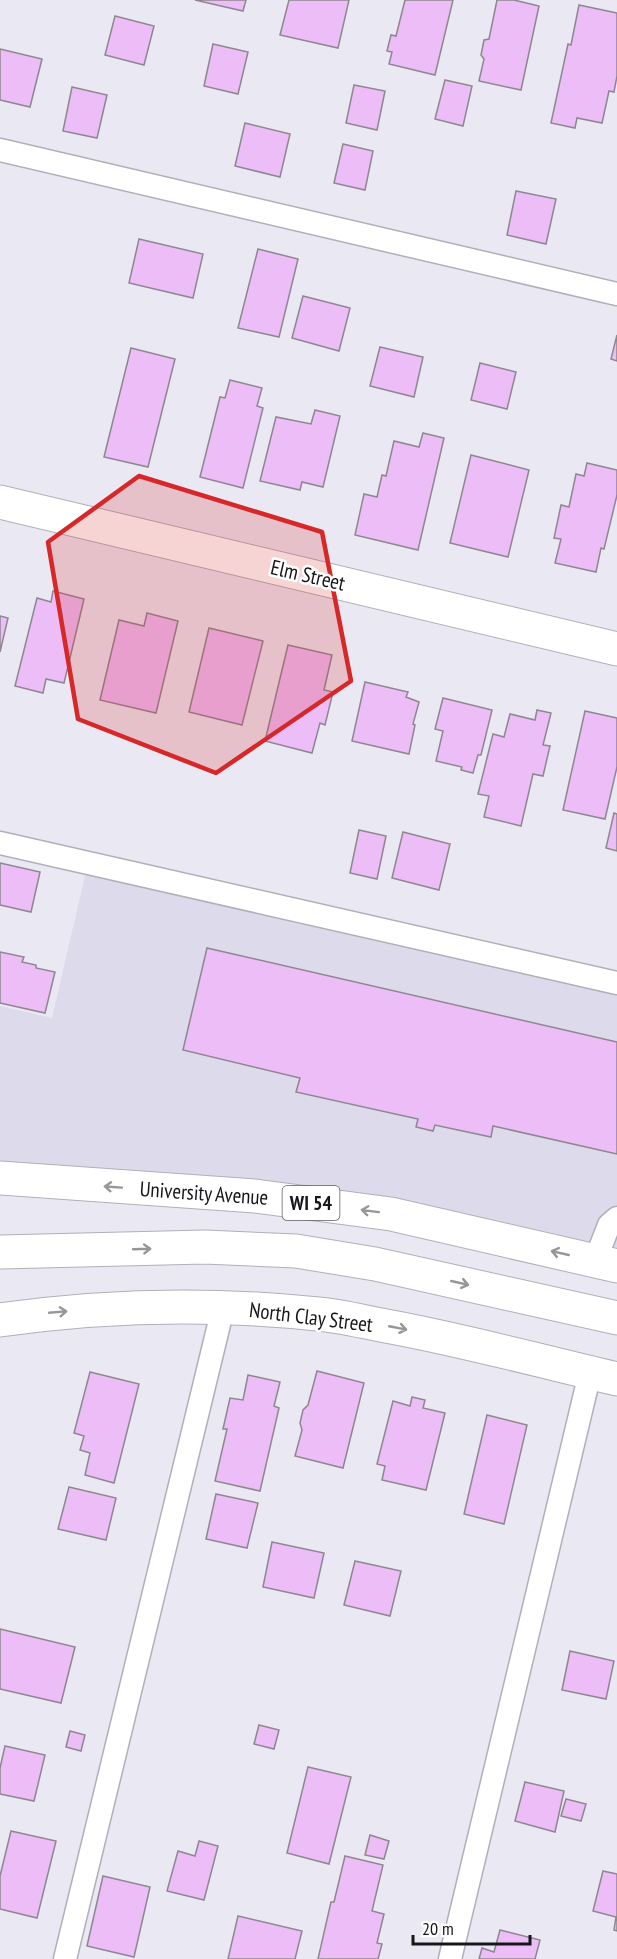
<svg xmlns="http://www.w3.org/2000/svg" width="617" height="1959" viewBox="0 0 617 1959" font-family="'PT Sans Narrow',sans-serif">
  <style>
    .built { fill: #dddaec }
    .building { fill: #edbdf8; stroke: #8e8790; stroke-width: 1.5 }
    .lines { fill: none; stroke-linecap: round; stroke-linejoin: round }
    .lane-casing { stroke: #b1afba; stroke-width: 25 }
    .street-casing { stroke: #b1afba; stroke-width: 35 }
    .primary-casing { stroke: #b1afba; stroke-width: 35 }
    .lane { stroke: #fff; stroke-width: 22 }
    .street { stroke: #fff; stroke-width: 33 }
    .primary { stroke: #fff; stroke-width: 33 }
    .oneway { stroke: #979698 }
    .marked { fill: #d62828; fill-opacity: 0.2; stroke: #d62828; stroke-width: 4.5; stroke-linejoin: round }
    .labels { text-anchor: middle; dominant-baseline: central; stroke-width: 5; stroke-linejoin: round; paint-order: stroke }
    .shield { fill: #fff; stroke: #5d5c5f; stroke-width: 1.5 }
    .shield-label { font-size: 20px; font-weight: bold; fill: #17161a }
    .street-label { font-size: 21px; fill: #17161a; stroke: #fff }
  </style>
  <rect width="100%" height="100%" fill="#eae8f3"/>
  <polygon class="built" points="88,863 617,983 617,1266 391,1214 0,1178 0,1006 52,1018"/>
  <g class="building">
    <polygon points="195,0 246,0 243,11"/>
    <polygon points="289,0 349,0 338,48 280,35"/>
    <polygon points="405,0 453,0 435,75 389,64 392,52 387,51 391,35 396,36"/>
    <polygon points="497,0 514,0 539,6 521,90 479,81 484,59 481,55 484,40 489,39"/>
    <polygon points="579,5 617,13 617,76 614,92 609,91 602,123 577,118 575,128 551,123 568,44 571,45"/>
    <polygon points="115,16 154,26 144,65 105,55"/>
    <polygon points="213,44 248,52 238,94 204,86"/>
    <polygon points="0,49 42,59 30,107 0,100"/>
    <polygon points="445,80 472,86 463,126 435,119"/>
    <polygon points="354,85 385,91 377,130 346,123"/>
    <polygon points="72,87 107,95 97,138 63,131"/>
    <polygon points="245,123 290,134 280,177 235,166"/>
    <polygon points="343,144 373,151 365,190 334,183"/>
    <polygon points="516,191 556,199 546,244 507,235"/>
    <polygon points="139,239 203,254 193,298 129,283"/>
    <polygon points="258,249 298,259 279,337 238,328"/>
    <polygon points="303,296 350,308 339,351 292,338"/>
    <polygon points="617,335 617,361 611,359"/>
    <polygon points="380,347 423,357 414,397 370,386"/>
    <polygon points="131,348 175,359 148,467 104,457"/>
    <polygon points="480,363 516,372 507,409 471,400"/>
    <polygon points="230,380 262,388 257,406 263,408 243,488 200,477 220,397 225,398"/>
    <polygon points="315,410 340,416 323,487 302,482 300,490 260,481 276,417 311,424"/>
    <polygon points="423,433 444,438 418,550 355,535 364,494 377,497 382,475 386,476 394,441 419,447"/>
    <polygon points="471,455 529,470 508,557 450,543"/>
    <polygon points="587,463 617,470 617,495 604,549 601,548 596,572 555,563 561,539 554,538 561,505 569,507 576,474 584,476"/>
    <polygon points="53,591 84,599 64,683 46,679 43,693 15,686 37,598 51,602"/>
    <polygon points="147,613 178,621 156,713 100,700 119,620 144,626"/>
    <polygon points="0,616 8,618 0,652"/>
    <polygon points="209,628 263,641 242,725 189,712"/>
    <polygon points="288,645 332,655 324,690 333,692 325,725 320,723 312,753 265,741"/>
    <polygon points="365,682 408,692 406,697 419,702 413,724 415,725 409,754 352,741"/>
    <polygon points="443,698 492,710 481,755 478,755 473,773 461,770 462,767 436,761 443,731 435,729"/>
    <polygon points="537,710 551,713 543,745 550,746 543,776 533,774 521,826 484,817 489,796 478,794 493,734 504,737 510,714 535,720"/>
    <polygon points="585,711 617,718 617,767 605,819 563,810"/>
    <polygon points="614,813 617,814 617,851 606,848"/>
    <polygon points="359,830 386,836 377,879 350,873"/>
    <polygon points="403,832 450,844 439,890 392,878"/>
    <polygon points="0,863 40,872 31,912 0,905"/>
    <polygon points="207,948 617,1042 617,1154 493,1126 491,1137 435,1125 433,1131 416,1127 418,1119 296,1092 300,1078 183,1050"/>
    <polygon points="0,952 24,957 22,962 36,965 36,968 55,972 45,1013 0,1003"/>
    <polygon points="317,1371 364,1383 343,1468 295,1456 302,1430 300,1423 303,1410 308,1405"/>
    <polygon points="90,1372 139,1384 114,1483 85,1475 90,1453 80,1450 84,1436 74,1433"/>
    <polygon points="248,1375 280,1382 274,1406 279,1408 260,1491 215,1481 227,1429 223,1429 230,1398 243,1400"/>
    <polygon points="412,1397 425,1400 423,1408 445,1413 426,1490 382,1480 385,1466 377,1464 393,1401 410,1406"/>
    <polygon points="487,1415 527,1425 504,1524 464,1514"/>
    <polygon points="69,1487 116,1498 106,1540 58,1529"/>
    <polygon points="216,1494 258,1503 247,1548 206,1539"/>
    <polygon points="272,1542 324,1553 314,1598 263,1587"/>
    <polygon points="355,1561 401,1571 390,1616 344,1605"/>
    <polygon points="0,1629 75,1647 61,1703 0,1689"/>
    <polygon points="570,1651 614,1661 606,1699 562,1690"/>
    <polygon points="259,1725 279,1730 274,1749 254,1744"/>
    <polygon points="70,1731 85,1735 81,1751 66,1747"/>
    <polygon points="5,1746 45,1755 34,1801 0,1794 0,1768"/>
    <polygon points="308,1767 351,1777 329,1864 287,1853"/>
    <polygon points="525,1782 564,1791 555,1832 515,1821"/>
    <polygon points="566,1799 586,1804 581,1821 561,1816"/>
    <polygon points="11,1831 56,1841 37,1918 0,1909 0,1876"/>
    <polygon points="370,1835 389,1841 384,1859 365,1855"/>
    <polygon points="199,1841 218,1846 204,1900 167,1891 178,1851 195,1856"/>
    <polygon points="345,1856 383,1865 372,1911 384,1914 377,1943 382,1944 378,1959 318,1959 331,1902 334,1902"/>
    <polygon points="603,1871 617,1874 617,1931 614,1930 616,1917 593,1911"/>
    <polygon points="103,1876 150,1887 134,1957 87,1946"/>
    <polygon points="238,1916 302,1931 295,1959 228,1959"/>
    <polygon points="500,1930 540,1940 535,1959 479,1959 482,1948 494,1952"/>
  </g>
  <g class="lines">
    <g class="lane-casing">
      <g id="lane">
        <polyline points="0,150 617,294"/>
        <polyline points="0,843 617,983"/>
        <polyline points="595,1261 609,1225 617,1218"/>
        <polyline points="65,1959 223,1308"/>
        <polyline points="450,1959 590,1373"/>
      </g>
    </g>
    <g class="street-casing">
      <g id="street">
        <polyline points="0,502 617,649"/>
        <path d="M0 1320C105 1305 213 1303 318 1314 341 1316 364 1322 386 1326 463 1340 540 1361 617 1379"/>
      </g>
    </g>
    <g class="primary-casing">
      <g id="primary">
        <polyline points="0,1178 255,1196 391,1214 617,1266"/>
        <polyline points="0,1252 205,1247 296,1251 375,1264 617,1318"/>
      </g>
    </g>
    <use href="#lane" class="lane"/>
    <use href="#street" class="street"/>
    <use href="#primary" class="primary"/>
  </g>
  <defs><path id="oneway-shaft" d="M-6 0H5M1.5-3L5.5 0L1.5 3" fill="none" stroke-width="1.6" stroke-linecap="round" stroke-linejoin="round" transform="scale(1.5)"/></defs>
  <g class="oneway">
    <use href="#oneway-shaft" transform="translate(113 1187) rotate(-176)"/>
    <use href="#oneway-shaft" transform="translate(370 1211) rotate(-173)"/>
    <use href="#oneway-shaft" transform="translate(142 1249) rotate(-2)"/>
    <use href="#oneway-shaft" transform="translate(560 1253) rotate(-167)"/>
    <use href="#oneway-shaft" transform="translate(460 1283) rotate(13)"/>
    <use href="#oneway-shaft" transform="translate(58 1312) rotate(-5)"/>
    <use href="#oneway-shaft" transform="translate(398 1328) rotate(11)"/>
  </g>
  <path class="marked" d="M139 476 322 532 351 681 216 773 78 719 48 542Z"/>
  <g class="labels">
    <rect class="shield" x="282.5" y="1186" width="57" height="34" rx="4.5"/>
    <g class="shield-label">
      <text x="311" y="1203">WI 54</text>
    </g>
    <g class="street-label">
      <text transform="translate(308 575) rotate(13)">Elm Street</text>
      <text transform="translate(204 1193) rotate(4)">University Avenue</text>
      <text transform="translate(311 1317) rotate(7)">North Clay Street</text>
    </g>
  </g>
  <path d="M413 1935v9h117v-9" fill="none" stroke="#17161a" stroke-width="3"/>
  <text x="422" y="1935" font-size="18" fill="#17161a" stroke="#ffffff" stroke-width="4.5" paint-order="stroke">20 m</text>
</svg>
